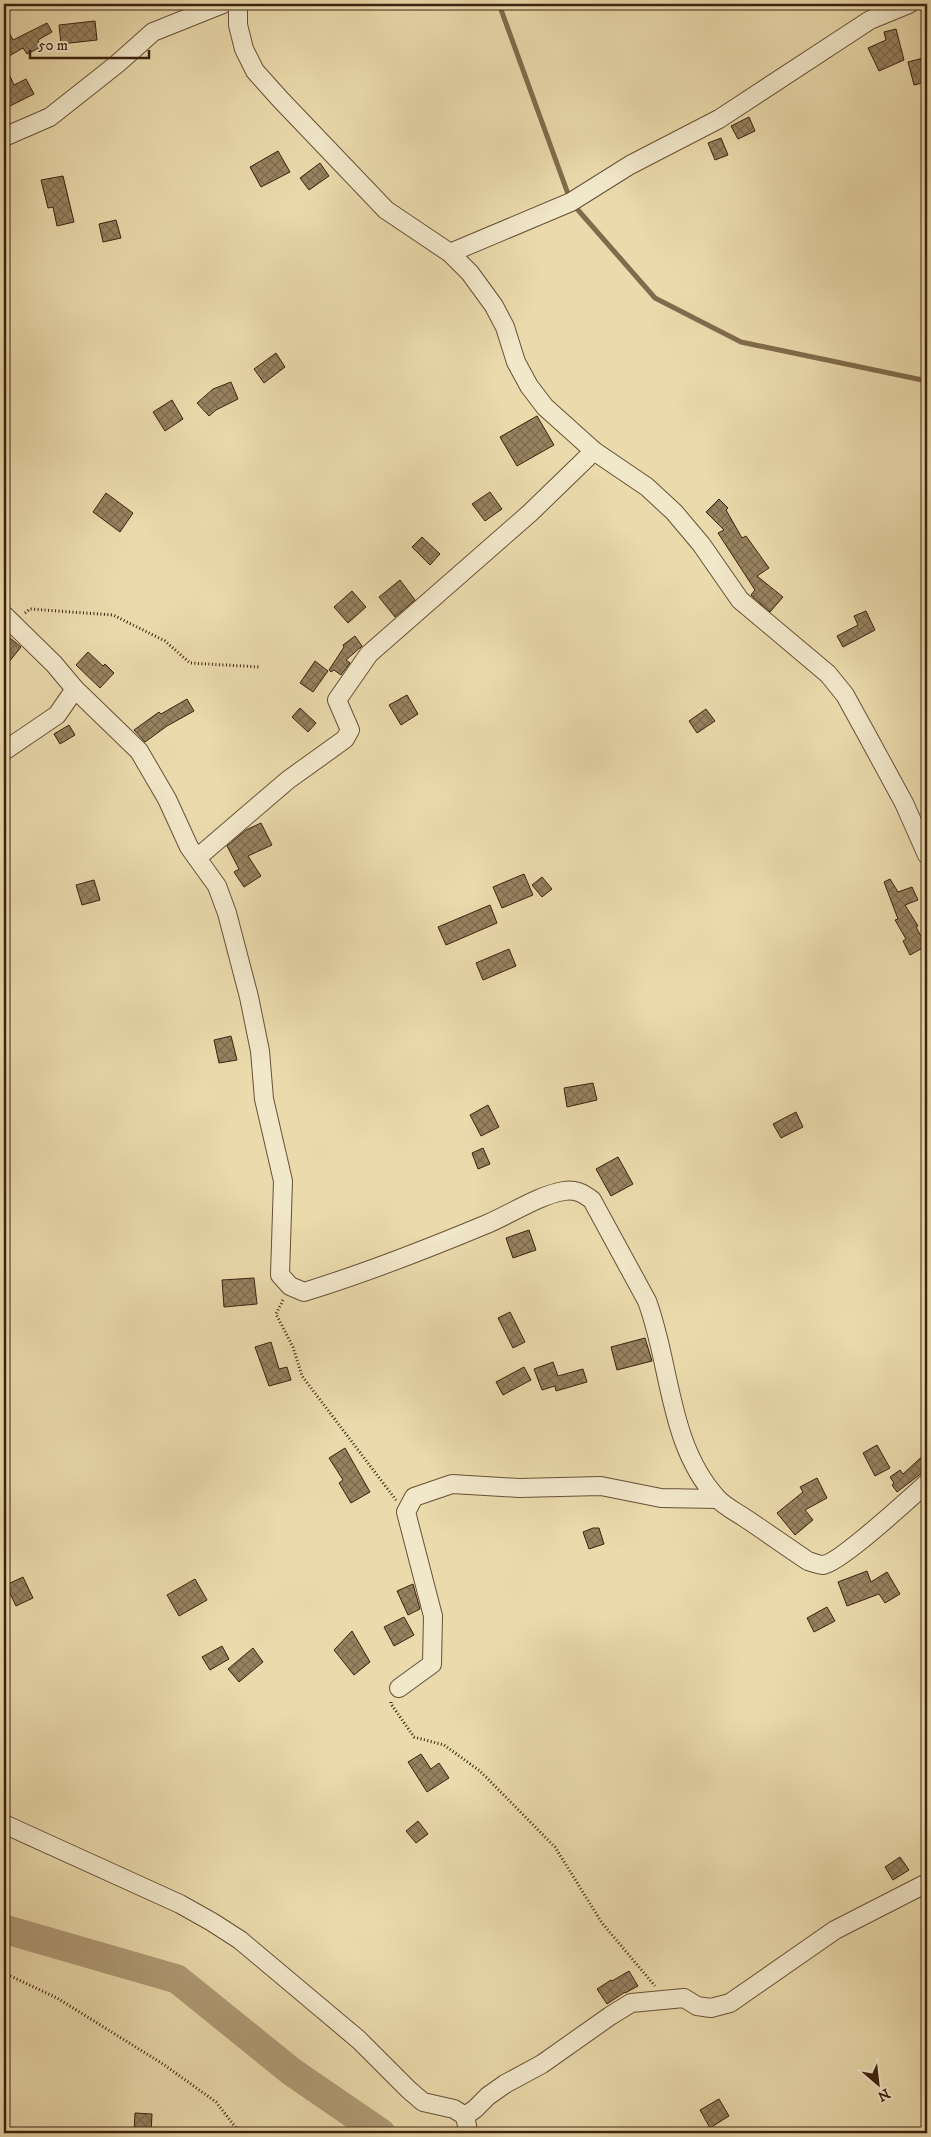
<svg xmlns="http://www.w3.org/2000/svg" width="931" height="2137" viewBox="0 0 931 2137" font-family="'IM FELL DW Pica',serif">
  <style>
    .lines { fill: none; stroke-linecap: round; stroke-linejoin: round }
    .stream { stroke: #816b4c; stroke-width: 5 }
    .river { stroke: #af9b76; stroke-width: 29 }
    .building { fill: url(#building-cross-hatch); stroke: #3d220e }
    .minor-casing { stroke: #685036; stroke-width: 20 }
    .path { stroke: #3d220e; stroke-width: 3; stroke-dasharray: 1 2.5; stroke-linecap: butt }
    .minor { stroke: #f1e7c9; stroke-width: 18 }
  </style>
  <defs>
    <pattern id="building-cross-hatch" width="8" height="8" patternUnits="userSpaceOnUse" patternTransform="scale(1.25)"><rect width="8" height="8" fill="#978260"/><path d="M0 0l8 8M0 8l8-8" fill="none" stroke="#7c6a4e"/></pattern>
  </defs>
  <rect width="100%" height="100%" fill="#eadaac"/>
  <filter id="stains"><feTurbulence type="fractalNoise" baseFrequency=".004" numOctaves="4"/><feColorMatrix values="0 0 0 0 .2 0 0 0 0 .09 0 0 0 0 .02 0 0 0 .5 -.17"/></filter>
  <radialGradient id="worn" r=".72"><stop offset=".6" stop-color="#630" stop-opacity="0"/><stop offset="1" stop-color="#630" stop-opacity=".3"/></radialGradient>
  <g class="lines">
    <polyline class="stream" points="499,4 571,202 655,298 741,342 927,381"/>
    <polyline class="river" points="4,1929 177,1979 292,2072 381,2133"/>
  </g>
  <g class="building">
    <polygon points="95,21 97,40 61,44 59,25"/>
    <polygon points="4,23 13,40 47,23 52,32 38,40 41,47 27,54 23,48 4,59"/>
    <polygon points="896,29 904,60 879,71 868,48 886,40 884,32"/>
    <polygon points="927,57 927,82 914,85 908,62"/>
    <polygon points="4,63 14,85 26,79 34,94 4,109"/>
    <polygon points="749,117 755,131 738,139 731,126"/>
    <polygon points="721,138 728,155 715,160 708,143"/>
    <polygon points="278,151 290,172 261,187 250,167"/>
    <polygon points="320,163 329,176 309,190 300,178"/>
    <polygon points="63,176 74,222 57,226 53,207 48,208 41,180"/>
    <polygon points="116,220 121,238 103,242 99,224"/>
    <polygon points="276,353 285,367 264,383 254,369"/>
    <polygon points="231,382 238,399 216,410 209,416 197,403 213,389"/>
    <polygon points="172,400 183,419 165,431 153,412"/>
    <polygon points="537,416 554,445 517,466 500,437"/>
    <polygon points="490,492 502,509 485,521 472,504"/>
    <polygon points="106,493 133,513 120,532 93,512"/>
    <polygon points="719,499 728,508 726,510 742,538 746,536 769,568 757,576 783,597 770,612 751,595 755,590 718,533 724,530 706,512"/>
    <polygon points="422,537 440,554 430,565 412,547"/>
    <polygon points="400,580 415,600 395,617 379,597"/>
    <polygon points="352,591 366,607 348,623 334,607"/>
    <polygon points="866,611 875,630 843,647 837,636 858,625 854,616"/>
    <polygon points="4,633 21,647 4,668"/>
    <polygon points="355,636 362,646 346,660 350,663 341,675 334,670 331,672 329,670 344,647 343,645"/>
    <polygon points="88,652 103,666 105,664 114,673 100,688 76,665"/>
    <polygon points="315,661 328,671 313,692 300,683"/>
    <polygon points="407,695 418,714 401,725 389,705"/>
    <polygon points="187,699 194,711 167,726 145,742 134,730 159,712 161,714"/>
    <polygon points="300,708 316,723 308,732 292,717"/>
    <polygon points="706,709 715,721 697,733 689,721"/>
    <polygon points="69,725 75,735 60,744 54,734"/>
    <polygon points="261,823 272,845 248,856 261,876 244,887 234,872 239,869 227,846 246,830"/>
    <polygon points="524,874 533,895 502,908 493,887"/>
    <polygon points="542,877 552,889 542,897 532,885"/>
    <polygon points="890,879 898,892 912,887 918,900 905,905 918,926 916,927 926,946 910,955 903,941 906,939 895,920 898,919 884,882"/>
    <polygon points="94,880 100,900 82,905 76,885"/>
    <polygon points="490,905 497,923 446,945 438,927"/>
    <polygon points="509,949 516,966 483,980 476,963"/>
    <polygon points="231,1036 237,1060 219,1063 214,1040"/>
    <polygon points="593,1083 597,1100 567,1107 564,1088"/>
    <polygon points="488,1105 499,1127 481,1136 470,1115"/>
    <polygon points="796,1112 803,1127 781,1138 773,1124"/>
    <polygon points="483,1148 490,1164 478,1169 472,1153"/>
    <polygon points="618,1157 633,1184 611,1196 596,1169"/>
    <polygon points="529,1230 536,1250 513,1258 506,1238"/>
    <polygon points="254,1278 257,1304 224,1307 222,1280"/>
    <polygon points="510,1312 525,1342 513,1348 498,1318"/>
    <polygon points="645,1338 652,1361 617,1370 611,1347"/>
    <polygon points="271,1342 279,1369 287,1367 291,1380 269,1386 255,1347"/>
    <polygon points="553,1362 558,1376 583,1369 587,1382 556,1391 555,1386 542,1390 534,1369"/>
    <polygon points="524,1367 531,1380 503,1395 496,1382"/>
    <polygon points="877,1445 890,1468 875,1476 863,1453"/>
    <polygon points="345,1448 370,1492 351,1503 339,1483 343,1480 329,1458"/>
    <polygon points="927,1452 927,1469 897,1492 892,1485 894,1483 890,1477 900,1470 903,1474"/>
    <polygon points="817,1478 827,1498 805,1510 813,1520 795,1535 777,1513 803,1492 800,1487"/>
    <polygon points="593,1528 599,1528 604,1544 589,1549 583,1532"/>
    <polygon points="867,1571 871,1582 887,1572 900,1594 885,1603 879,1594 847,1606 838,1582"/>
    <polygon points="23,1577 33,1598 16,1606 6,1585"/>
    <polygon points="195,1579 207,1600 179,1616 167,1595"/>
    <polygon points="413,1584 420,1609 408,1615 397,1591"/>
    <polygon points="827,1607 835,1621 814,1632 807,1618"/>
    <polygon points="404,1617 414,1635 394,1646 384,1627"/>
    <polygon points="352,1631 370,1662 354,1675 334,1650"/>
    <polygon points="222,1646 229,1659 210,1670 202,1657"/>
    <polygon points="253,1648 263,1662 239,1682 228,1669"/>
    <polygon points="421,1754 431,1769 439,1763 449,1778 427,1792 408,1762"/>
    <polygon points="418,1821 428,1834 416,1843 406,1831"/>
    <polygon points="900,1857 909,1870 893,1880 885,1867"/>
    <polygon points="629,1971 638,1986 625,1993 625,1992 607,2004 597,1989 611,1980 612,1981"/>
    <polygon points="719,2099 729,2116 710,2128 700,2110"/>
    <polygon points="135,2113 152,2114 151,2133 134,2133"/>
  </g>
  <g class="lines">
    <g class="minor-casing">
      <g id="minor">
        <polyline points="238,4 238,25 244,49 255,71 280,99 386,210 450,253 470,273 494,306 505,327 516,362 529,386 545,407 594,451 647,487 674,512 701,544 740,600 828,674 845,695 867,735 904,803 927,855"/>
        <polyline points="4,137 50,117 117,64 153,32 223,4"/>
        <polyline points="450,253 571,202 630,165 719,119 870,20 909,4"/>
        <polyline points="4,615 54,664 75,689 57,715 4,751"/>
        <path d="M75 689 139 751 167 799 189 847 217 886 227 913 249 997 260 1051 264 1099 283 1181 280 1275 290 1286 304 1292C366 1273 427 1249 487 1224 511 1214 539 1195 564 1191 575 1189 583 1193 592 1200L647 1301C671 1365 668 1444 717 1498 724 1506 736 1512 745 1518 766 1532 787 1547 808 1561 812 1562 819 1565 823 1565 840 1563 911 1497 927 1483"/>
        <polyline points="197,858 288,780 345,739 350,730 337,700 369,654 530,513 594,451"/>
        <polyline points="399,1688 432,1664 433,1616 406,1512 414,1497 452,1484 519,1488 601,1486 661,1498 717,1499"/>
        <polyline points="4,1824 180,1904 212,1922 240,1940 359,2040 409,2090 423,2102 454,2109 465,2116 467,2126 466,2133"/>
        <polyline points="465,2116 475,2109 488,2096 505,2084 542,2064 610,2016 631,2003 684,1998 697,2006 711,2008 730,2003 835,1930 927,1883"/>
      </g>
    </g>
    <g class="path">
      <polyline points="25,613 30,609 113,615 165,641 190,663 260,667"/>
      <polyline points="283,1300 276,1314 293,1347 302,1376 396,1500"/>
      <polyline points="391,1702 391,1704 414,1737 444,1745 480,1771 555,1847 602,1923 655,1986"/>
      <polyline points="4,1973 57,1998 163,2064 216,2102 240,2133"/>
    </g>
    <use href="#minor" class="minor"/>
  </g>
  <rect width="931" height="2137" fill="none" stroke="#eadaac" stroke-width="20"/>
  <rect x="5" y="5" width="921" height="2127" fill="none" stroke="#3d220e" stroke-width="2.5"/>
  <rect x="10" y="10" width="911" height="2117" fill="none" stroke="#3d220e"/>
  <g transform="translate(878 2084) rotate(152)" stroke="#f1e7c9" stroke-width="4" paint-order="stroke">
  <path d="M0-4L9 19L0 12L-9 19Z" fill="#3d220e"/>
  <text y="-8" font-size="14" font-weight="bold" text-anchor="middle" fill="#3d220e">N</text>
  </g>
  <path d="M30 50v8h119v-8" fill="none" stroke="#3d220e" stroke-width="2.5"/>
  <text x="38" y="50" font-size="15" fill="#3d220e" stroke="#f1e7c9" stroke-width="4" paint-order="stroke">50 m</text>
  <rect width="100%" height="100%" filter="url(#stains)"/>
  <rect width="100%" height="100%" fill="url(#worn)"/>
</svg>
